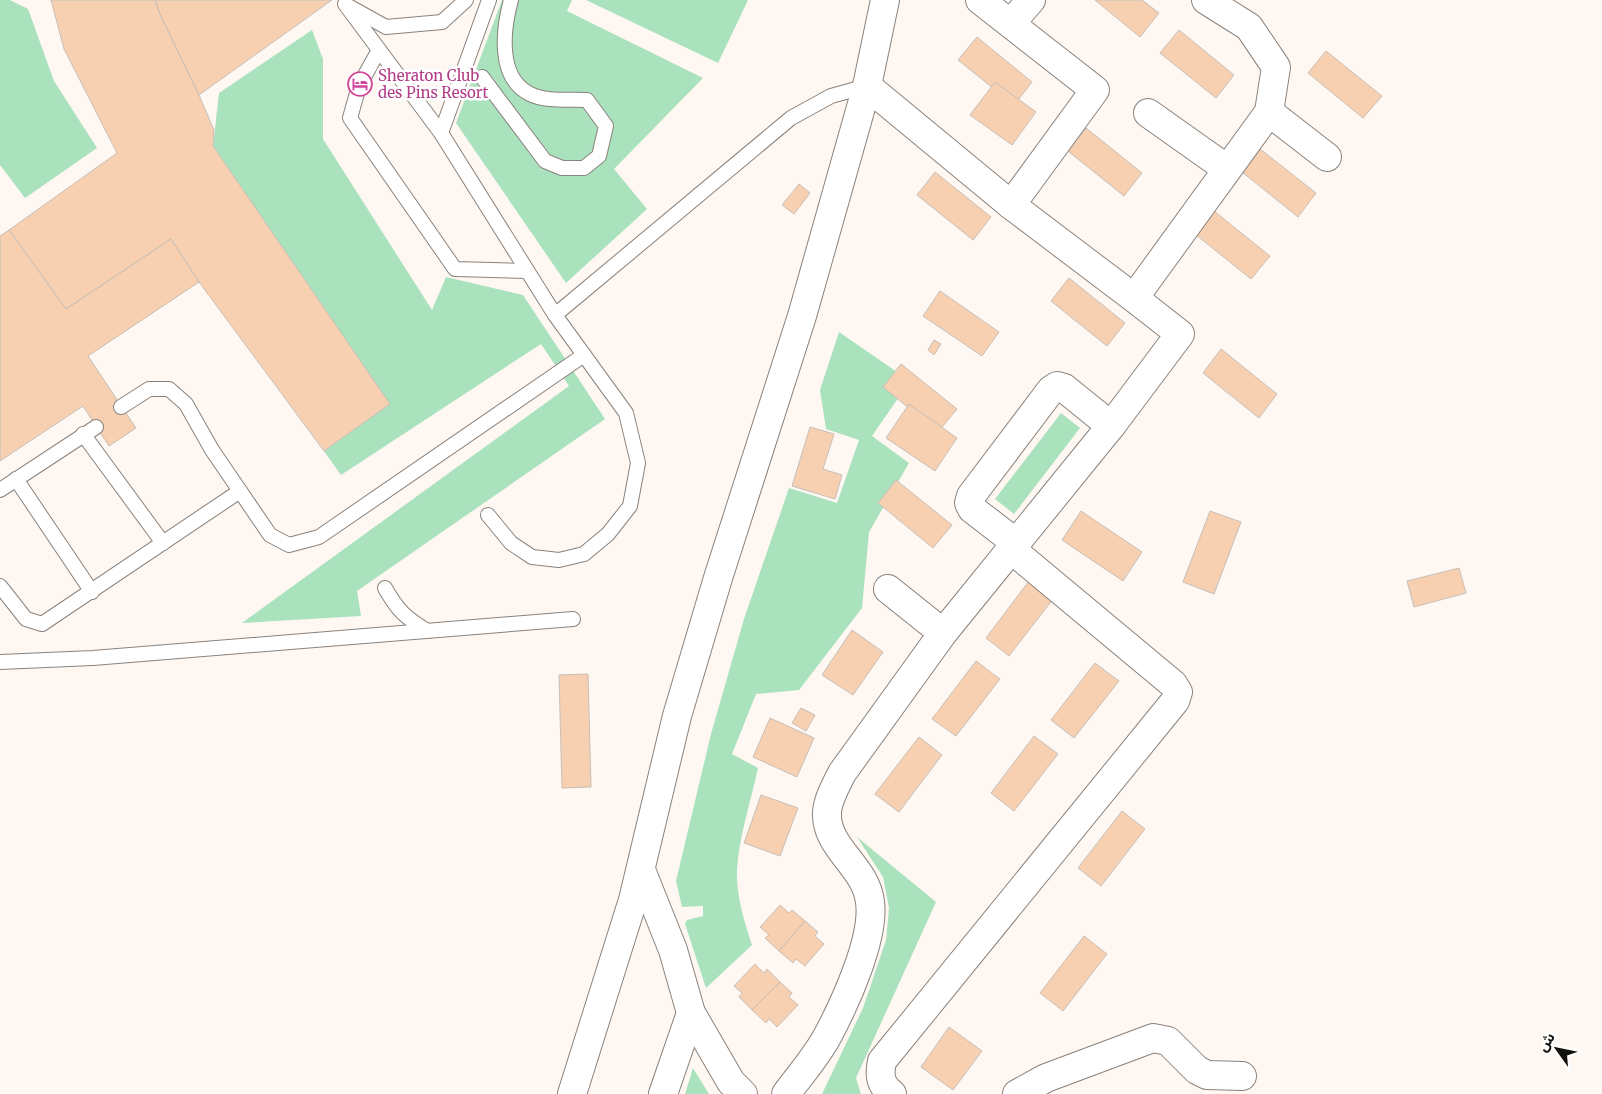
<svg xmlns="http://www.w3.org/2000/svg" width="1602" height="1094" viewBox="0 0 1602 1094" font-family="Merriweather,'Noto Sans Arabic',serif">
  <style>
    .green { fill: #a9e2bd }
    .building { fill: #f7d0b1; stroke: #c7bfb8 }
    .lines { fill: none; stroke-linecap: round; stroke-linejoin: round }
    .service-casing { stroke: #8a827c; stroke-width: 16 }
    .minor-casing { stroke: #8a827c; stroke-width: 30 }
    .secondary-casing { stroke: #8a827c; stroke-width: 30 }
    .service { stroke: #fff; stroke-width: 14 }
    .minor { stroke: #fff; stroke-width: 28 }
    .secondary { stroke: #fff; stroke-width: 28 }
    .labels { text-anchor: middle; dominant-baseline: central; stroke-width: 5; stroke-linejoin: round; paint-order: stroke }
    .hotel-label { font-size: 15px; fill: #b23c85; stroke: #fff; text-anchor: start }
  </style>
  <rect width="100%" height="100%" fill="#fef7f2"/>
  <g class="green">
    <polygon points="0,0 10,0 28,9 54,81 97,148 25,198 0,165"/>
    <polygon points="502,0 572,0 567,11 703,78 614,169 647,209 566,283 456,123"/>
    <polygon points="586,0 748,0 718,63"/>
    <polygon points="312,30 323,59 323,139 432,310 446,277 523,295 605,419 357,591 361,616 242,623 569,386 541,344 341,475 324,451 389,404 213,146 219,93"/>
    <path d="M839 332 910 381 872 436 909 463 869 532 862 608 799 690 756 694 732 754 758 768C751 801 739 836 737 870 736 895 744 921 752 945L706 988 685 924 687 920 703 916V906L682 907 676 881 711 734 744 619 789 488 837 503 859 440 826 429 820 390Z"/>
    <polygon points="1061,413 1080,428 1014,514 995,499"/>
    <polygon points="857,837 936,902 856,1078 861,1094 822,1094 863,1008 886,940 889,908 883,877"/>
    <polygon points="693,1068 709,1094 685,1094"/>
  </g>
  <g class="building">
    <polygon points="51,0 155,0 160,14 199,95 214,130 213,146 390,404 324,451 199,282 171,239 66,309 9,230 117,153 64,49"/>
    <polygon points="155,0 332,0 199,95 160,14"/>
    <polygon points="1095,0 1142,0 1159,13 1140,37"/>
    <polygon points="1179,30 1234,75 1216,98 1160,53"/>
    <polygon points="977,37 1032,82 1014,105 958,60"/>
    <polygon points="1326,51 1382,96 1363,118 1308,73"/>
    <polygon points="995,82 1036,112 1012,145 970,115"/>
    <polygon points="1086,128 1142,173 1124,196 1068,151"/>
    <polygon points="1260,149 1316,193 1298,217 1242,172"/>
    <polygon points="935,172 991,217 973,240 917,195"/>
    <polygon points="799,184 810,193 794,214 782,205"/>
    <polygon points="1214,211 1270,256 1251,279 1195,234"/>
    <polygon points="9,230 66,309 171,239 199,282 88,356 136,428 109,446 83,406 0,461 0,236"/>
    <polygon points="1069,278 1125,323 1107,346 1051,301"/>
    <polygon points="940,291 999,332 982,356 923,316"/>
    <polygon points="934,340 941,344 934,355 928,350"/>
    <polygon points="1221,349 1277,394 1259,418 1203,373"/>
    <polygon points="901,364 957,409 938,432 883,387"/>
    <polygon points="909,404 957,438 935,471 886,438"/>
    <polygon points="810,427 834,434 823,469 842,475 835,499 792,486"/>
    <polygon points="896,480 952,525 933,548 878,503"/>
    <polygon points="1081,511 1142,552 1123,581 1062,540"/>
    <polygon points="1210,511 1241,522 1214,594 1183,582"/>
    <polygon points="1459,568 1466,593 1414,607 1407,581"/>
    <polygon points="1029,581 1053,599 1009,656 986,638"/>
    <polygon points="852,630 883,652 853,695 822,675"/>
    <polygon points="976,661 1000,679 956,736 932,719"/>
    <polygon points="1095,663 1119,681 1074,738 1051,720"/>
    <polygon points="588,674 591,787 562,788 559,675"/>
    <polygon points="801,708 815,715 806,731 792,723"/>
    <polygon points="770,718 814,738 797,777 753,757"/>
    <polygon points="1034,736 1058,754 1014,811 991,793"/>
    <polygon points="919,737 942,755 899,812 875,794"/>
    <polygon points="761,795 798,808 780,856 744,843"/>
    <polygon points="1122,811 1145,829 1101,886 1078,868"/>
    <polygon points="780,905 789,913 792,910 805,921 779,951 765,938 769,935 760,927"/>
    <polygon points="805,921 818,932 815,936 824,944 805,966 796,959 793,963 779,951"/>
    <polygon points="1084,936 1107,954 1063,1011 1040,993"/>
    <polygon points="755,964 764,973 767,969 780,982 752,1010 739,997 742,993 734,986"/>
    <polygon points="780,982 792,993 789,997 798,1005 777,1027 769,1019 766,1023 752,1010"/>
    <polygon points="949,1027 982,1051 953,1090 921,1067"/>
  </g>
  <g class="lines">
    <g class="service-casing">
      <g id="service">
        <polyline points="345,4 441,133 555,315 791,118 831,96 867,86"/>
        <polyline points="350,7 386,27 442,22 466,0"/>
        <polyline points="379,50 359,86 350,118 455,269 526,271"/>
        <path d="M482 77 545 161 562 168H584L599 156 606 126 587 100C569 99 546 102 530 94 497 78 503 29 511 0"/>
        <polyline points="441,133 489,0"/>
        <polyline points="121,407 149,389 169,389 186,404 212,450 270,535 289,545 319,537 584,355"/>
        <polyline points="83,434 163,543"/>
        <polyline points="16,479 92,592"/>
        <polyline points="0,490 96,427"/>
        <polyline points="488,515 511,543 532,557 559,560 584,554 608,534 630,506 638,463 626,413 555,315"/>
        <polyline points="0,586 26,619 42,624 240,491"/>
        <path d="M385 588C398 611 405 617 427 631"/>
        <polyline points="0,662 93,658 573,619"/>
      </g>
    </g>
    <g class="minor-casing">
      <g id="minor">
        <polyline points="980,0 1095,90 1011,205"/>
        <polyline points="1011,23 1031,0"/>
        <polyline points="867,86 1011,205 1134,298"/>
        <polyline points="1269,112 1327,157"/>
        <polyline points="1148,113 1227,169"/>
        <polyline points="1016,543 972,509 969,503 971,496 1051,390 1057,386 1064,388 1111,426"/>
        <polyline points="888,589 943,633"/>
        <polyline points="641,870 673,950 691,1013 731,1082 743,1094"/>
        <polyline points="663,1094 691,1013"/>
        <path d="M786 1094C800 1075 817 1056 828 1035 845 1003 875 938 870 902 866 866 825 848 827 812 828 799 836 785 842 773L943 633 1111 426 1180 334 1134 298 1269 112 1276 67 1249 27 1206 0"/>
        <path d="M892 1094C880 1084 879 1076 882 1061L1175 701 1178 692 1173 684 1011 549"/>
        <polyline points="1017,1094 1046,1078 1153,1038 1168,1041 1197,1070 1207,1075 1242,1076"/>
      </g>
    </g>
    <g class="secondary-casing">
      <polyline id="secondary" points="572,1094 633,900 677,716 718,578 802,316 867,86 885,0"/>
    </g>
    <use href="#service" class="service"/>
    <use href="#minor" class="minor"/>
    <use href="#secondary" class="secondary"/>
  </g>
  <defs>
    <g id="hotel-ring" transform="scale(1.25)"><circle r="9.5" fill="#fff" stroke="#d1479c" stroke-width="1.5"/><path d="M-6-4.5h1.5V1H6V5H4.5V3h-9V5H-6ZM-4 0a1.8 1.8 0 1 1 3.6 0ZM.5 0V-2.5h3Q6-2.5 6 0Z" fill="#d1479c"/></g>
  </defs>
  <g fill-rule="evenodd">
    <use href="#hotel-ring" x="360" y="84"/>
  </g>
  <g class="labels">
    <g class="hotel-label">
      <text x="378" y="75">Sheraton Club<tspan x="378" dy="17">des Pins Resort</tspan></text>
    </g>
  </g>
  <g transform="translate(1557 1049) rotate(303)" stroke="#ffffff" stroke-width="4" paint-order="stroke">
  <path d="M0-4L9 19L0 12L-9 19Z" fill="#12100d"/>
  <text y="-8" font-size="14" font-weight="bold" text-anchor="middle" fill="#12100d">ش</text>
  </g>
</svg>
